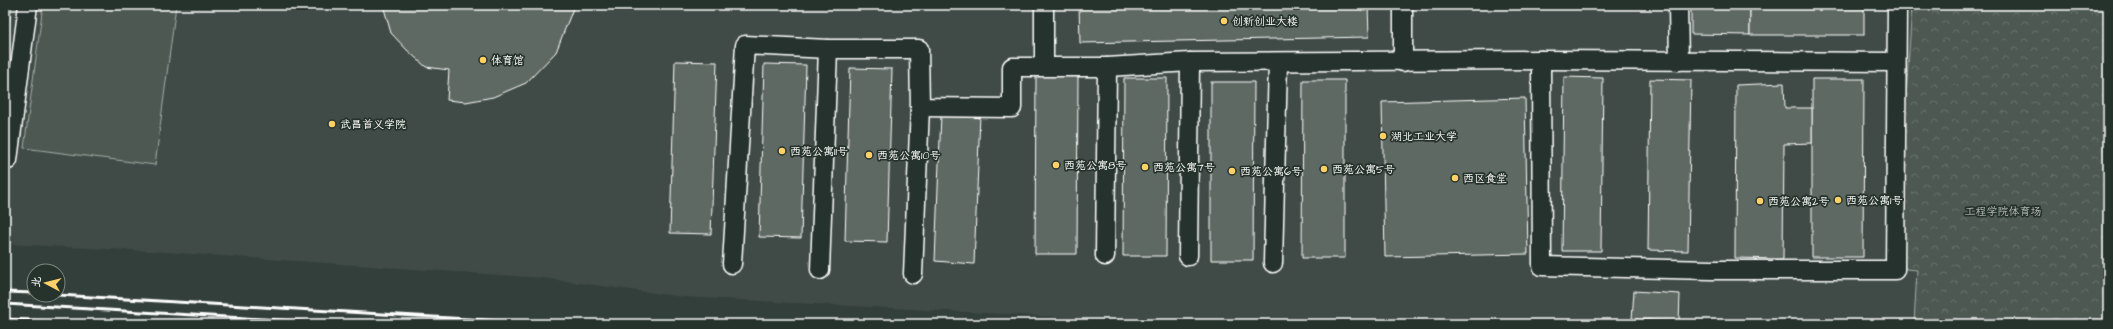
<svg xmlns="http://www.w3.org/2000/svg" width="2113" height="329" viewBox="0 0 2113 329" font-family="'Architects Daughter','LXGW WenKai TC',sans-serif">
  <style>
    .built { fill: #404c47 }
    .forest { fill: url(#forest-crowns); stroke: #a6aca9 }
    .pitch { fill: #4d5853; stroke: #a6aca9 }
    .building { fill: #5f6964; stroke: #fff }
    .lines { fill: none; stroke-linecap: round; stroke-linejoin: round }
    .minor-casing { stroke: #fff; stroke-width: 21 }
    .minor { stroke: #26332d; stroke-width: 18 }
    .rail { stroke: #fff; stroke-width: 3 }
    .poi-dot { fill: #ffd166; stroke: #26332d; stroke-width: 1.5 }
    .labels { text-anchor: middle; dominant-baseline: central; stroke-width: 3.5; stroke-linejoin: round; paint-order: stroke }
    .poi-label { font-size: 11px; fill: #fff; stroke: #26332d; text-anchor: start }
    .park-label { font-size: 11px; fill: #b8bcba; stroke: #26332d }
  </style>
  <defs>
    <pattern id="forest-crowns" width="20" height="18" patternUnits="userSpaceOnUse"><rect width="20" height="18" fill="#4d5853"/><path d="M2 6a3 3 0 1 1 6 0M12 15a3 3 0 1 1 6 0" fill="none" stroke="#68716d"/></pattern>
  </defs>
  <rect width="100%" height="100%" fill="#333f3a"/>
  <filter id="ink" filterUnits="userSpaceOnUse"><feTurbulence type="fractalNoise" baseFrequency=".025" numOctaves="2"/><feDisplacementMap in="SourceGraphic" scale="8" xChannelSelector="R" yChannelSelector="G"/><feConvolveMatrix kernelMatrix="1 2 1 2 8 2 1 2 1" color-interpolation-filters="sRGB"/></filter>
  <g filter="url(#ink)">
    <polygon class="built" points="5,5 2108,5 2108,324 1190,324 683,297 543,278 150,251 5,244"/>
    <polygon class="forest" points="1912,5 2108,5 2108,324 1914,324 1917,270 1906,269 1896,253"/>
    <g class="pitch">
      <polygon points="5,5 12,5 5,56"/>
      <polygon points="43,5 176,5 155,165 24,148"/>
    </g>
    <g class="building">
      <polygon points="383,5 573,5 574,6 556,52 526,83 493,97 466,102 447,100 449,70 426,67 407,50 391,33"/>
      <polygon points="1079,5 1368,5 1369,37 1080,43"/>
      <polygon points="1691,5 1750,5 1750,35 1691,34"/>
      <rect x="1750" y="5" width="114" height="30"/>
      <polygon points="675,61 717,62 711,234 670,233"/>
      <polygon points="764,64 806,65 801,238 759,237"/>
      <polygon points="850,68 892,69 887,242 845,241"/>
      <polygon points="1036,76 1078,76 1077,254 1035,254"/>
      <polygon points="1564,77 1603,78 1601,251 1562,251"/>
      <polygon points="1124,78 1167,78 1166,256 1123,256"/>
      <polygon points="1650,79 1691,80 1688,251 1648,250"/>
      <polygon points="1812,79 1864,79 1863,257 1812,257"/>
      <polygon points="1303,80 1345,80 1345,258 1302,258"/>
      <polygon points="1211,82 1254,82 1253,260 1211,260"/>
      <polygon points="1784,83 1785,108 1812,108 1812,143 1784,144 1783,259 1735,258 1736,85"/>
      <polygon points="1525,98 1528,254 1385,257 1382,102"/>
      <polygon points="941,114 980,115 974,264 935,261"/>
      <polygon points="1634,291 1680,294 1679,322 1632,319"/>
    </g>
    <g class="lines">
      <g class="minor-casing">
        <g id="minor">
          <polyline points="1044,5 1044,66"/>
          <polyline points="1403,5 1403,62"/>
          <polyline points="1678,5 1679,61"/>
          <polyline points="1541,60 1542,266 1711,270 1895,270 1897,5"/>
          <polyline points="5,159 8,160 28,5"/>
          <polyline points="1105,256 1107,67"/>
          <polyline points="1188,256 1190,62"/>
          <polyline points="1273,263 1278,62"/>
          <polyline points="732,264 745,45 828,49 919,49 920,107 1012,108 1012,67 1107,67 1190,62 1541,60 1896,62"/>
          <polyline points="820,270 828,49"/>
          <polyline points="913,274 920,107"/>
        </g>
      </g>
      <use href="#minor" class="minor"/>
      <g class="rail">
        <polyline points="5,292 34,293"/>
        <polyline points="58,295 552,324"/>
        <polyline points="5,304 347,324"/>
        <polyline points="5,319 86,324"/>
      </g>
    </g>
  </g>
  <g class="poi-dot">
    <circle cx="1224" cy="21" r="4"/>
    <circle cx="483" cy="60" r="4"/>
    <circle cx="332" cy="124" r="4"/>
    <circle cx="1383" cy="136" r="4"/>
    <circle cx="782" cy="151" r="4"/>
    <circle cx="869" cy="155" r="4"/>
    <circle cx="1056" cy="165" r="4"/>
    <circle cx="1145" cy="167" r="4"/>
    <circle cx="1324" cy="169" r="4"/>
    <circle cx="1232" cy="171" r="4"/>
    <circle cx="1455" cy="178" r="4"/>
    <circle cx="1838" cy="200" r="4"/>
    <circle cx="1760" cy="201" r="4"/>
  </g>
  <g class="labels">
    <g class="poi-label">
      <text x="1232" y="21">创新创业大楼</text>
      <text x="491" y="60">体育馆</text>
      <text x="340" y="124">武昌首义学院</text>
      <text x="1391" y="136">湖北工业大学</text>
      <text x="790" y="151">西苑公寓11号</text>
      <text x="877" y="155">西苑公寓10号</text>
      <text x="1064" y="165">西苑公寓8号</text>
      <text x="1153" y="167">西苑公寓7号</text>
      <text x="1332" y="169">西苑公寓5号</text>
      <text x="1240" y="171">西苑公寓6号</text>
      <text x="1463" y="178">西区食堂</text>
      <text x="1846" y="200">西苑公寓1号</text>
      <text x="1768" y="201">西苑公寓2号</text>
    </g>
    <g class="park-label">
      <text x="2003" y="211">工程学院体育场</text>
    </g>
  </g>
  <rect width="2113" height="329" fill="none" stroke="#26332d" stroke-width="20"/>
  <rect x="10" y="10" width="2093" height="309" fill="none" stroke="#fff" stroke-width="1.5" filter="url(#ink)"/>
  <g transform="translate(46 283) rotate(277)"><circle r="19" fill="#26332d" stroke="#7d8581"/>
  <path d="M0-3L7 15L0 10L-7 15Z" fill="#ffd166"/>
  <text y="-6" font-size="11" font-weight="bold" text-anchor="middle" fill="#ffffff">北</text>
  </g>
</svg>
